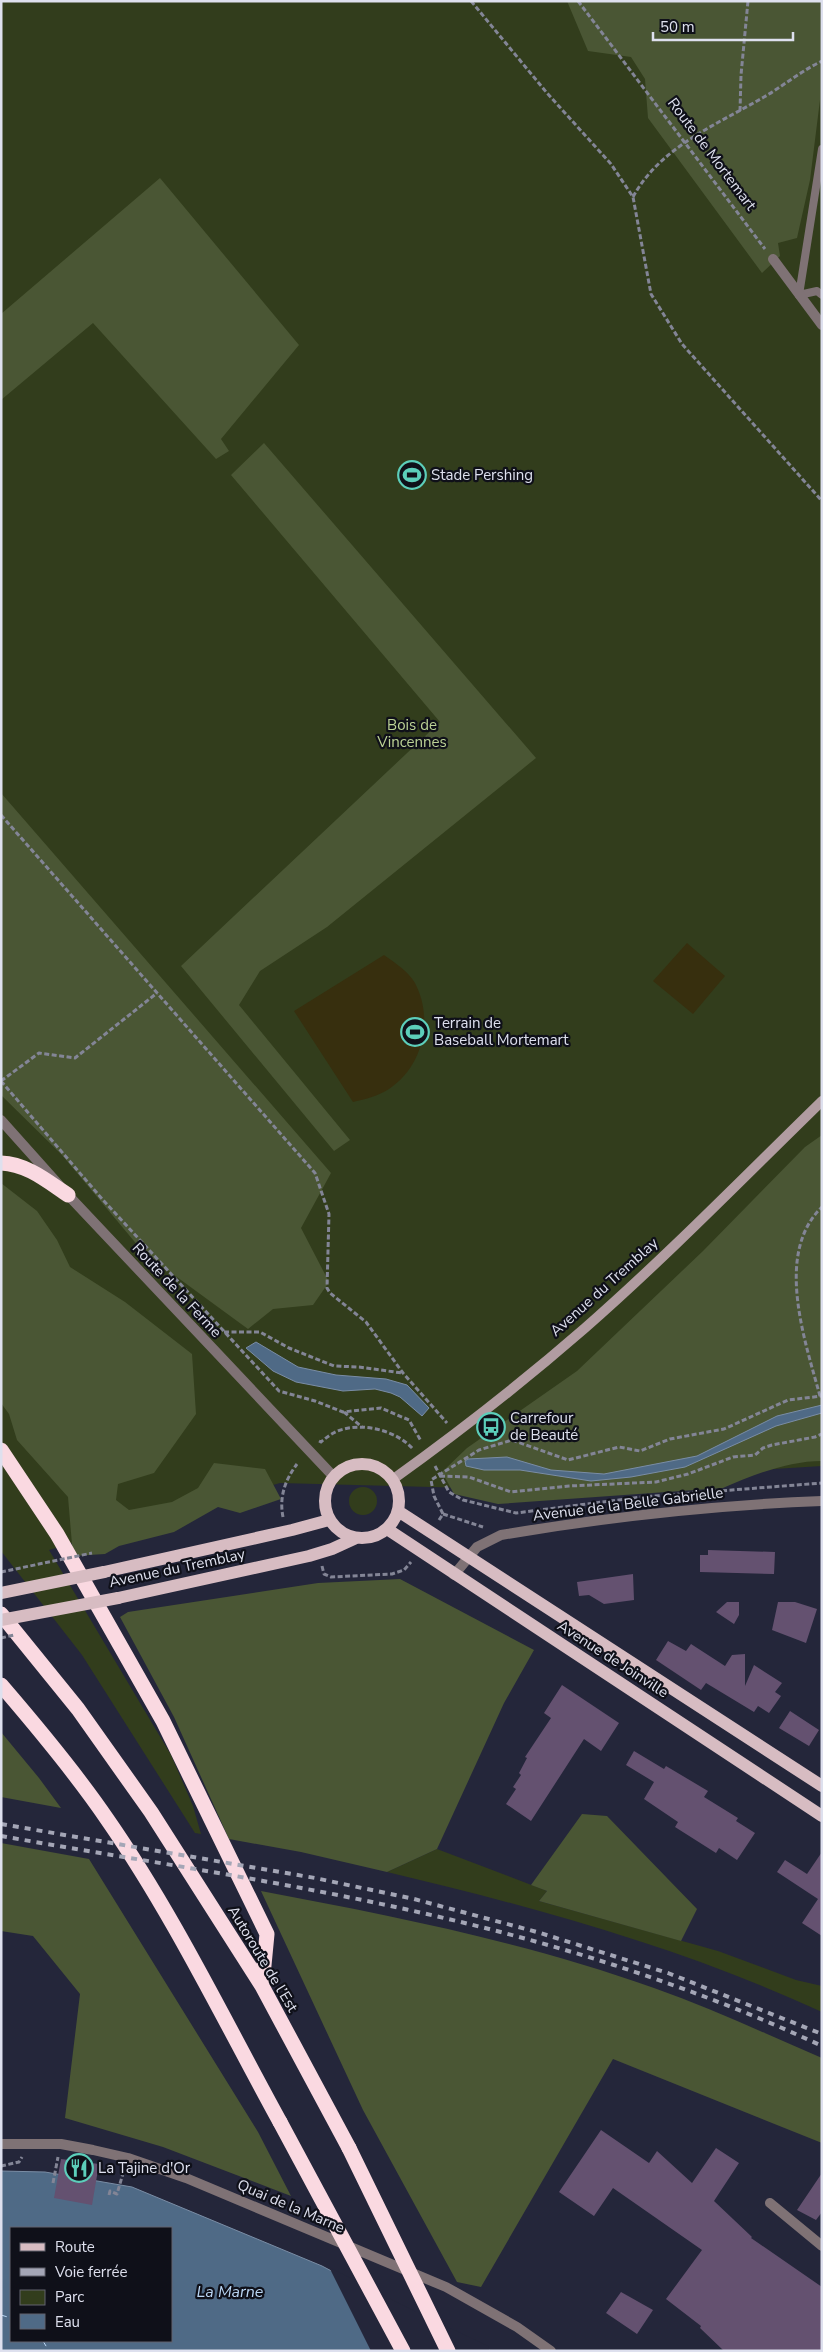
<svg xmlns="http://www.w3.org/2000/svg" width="823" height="2352" font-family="'Nunito Sans',sans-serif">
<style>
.green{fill:#323d1c}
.forest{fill:#4a5634}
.sand{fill:#372f0e}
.water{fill:#4f6a86;stroke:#7a8da5;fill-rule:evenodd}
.pier{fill:#24263a}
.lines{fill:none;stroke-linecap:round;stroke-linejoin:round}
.ferry{stroke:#bbd7f5;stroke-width:1;stroke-dasharray:6 5;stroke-linecap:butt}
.building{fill:#645170}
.path{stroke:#838596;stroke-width:3;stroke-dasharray:5 2.5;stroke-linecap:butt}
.lane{stroke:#7f7275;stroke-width:8}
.street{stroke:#7f7275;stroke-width:10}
.secondary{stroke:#b19ca1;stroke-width:10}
.primary{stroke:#d7bcc2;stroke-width:12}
.highway{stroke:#fad9e1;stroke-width:15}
.rail{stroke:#a4a6b6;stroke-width:4;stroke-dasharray:6 6;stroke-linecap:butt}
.path-bridge{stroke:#838596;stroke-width:3;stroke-dasharray:5 2.5;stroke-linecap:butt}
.primary-bridge{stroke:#d7bcc2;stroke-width:12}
.highway-bridge{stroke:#fad9e1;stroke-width:15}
.labels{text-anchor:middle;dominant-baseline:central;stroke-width:4.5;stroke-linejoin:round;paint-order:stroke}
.street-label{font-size:15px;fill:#dee0ee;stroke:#0f1019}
.poi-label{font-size:15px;fill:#dee0ee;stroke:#0f1019;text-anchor:start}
.park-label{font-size:15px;fill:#bdd396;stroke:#0f1019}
.water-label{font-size:16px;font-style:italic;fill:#bbd7f5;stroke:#0f1019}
</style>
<rect width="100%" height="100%" fill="#24263a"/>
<!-- green -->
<path class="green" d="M1,1H822V1466L469,1488L280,1483L49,1550L171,1755L193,1806L201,1834L195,1833L82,1655L1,1551Z
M349 1501a14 14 0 1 1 28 0a14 14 0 1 1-28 0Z
M437,1849L547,1891L539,1901L718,1951L796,1980L822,1986V2012C683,1948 535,1907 387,1872Z"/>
<!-- forest -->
<path class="forest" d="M567,1H820V100L810,180L797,238L778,243L780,256L762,273L648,118L645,79L631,57L588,51Z
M160,178L299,345L221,439L229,451L216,459L93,323L1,400V314Z
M264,443L536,758L327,927L260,971L239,1005L350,1140L334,1151L181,966L440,722L231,475Z
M1,793L331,1173L301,1228L329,1282L313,1305L273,1309L248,1329L144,1253L62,1155L1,1095Z
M822,1135V1461C788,1461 753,1475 723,1488L498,1504L454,1494L442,1472L467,1448L577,1371L703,1251L805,1147Z
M1,1183L37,1211L57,1240L70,1267L125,1302L192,1354L196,1414L154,1473L118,1484L116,1500L129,1510L172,1502L198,1488L214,1463L265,1469L281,1499L240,1513L218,1507L174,1532L119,1546L105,1554L73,1556L68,1497L17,1440L9,1414L1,1403Z
M400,1579L534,1650L504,1703L437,1849L387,1872L301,1852L229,1839L174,1717L120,1617L128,1612L318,1583Z
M1,1732L39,1778L61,1808L1,1797Z
M582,1814L607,1816L697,1909L681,1941L539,1901L547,1891L531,1885Z
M1,1843L89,1859L258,2132L291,2196L163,2147L65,2118L80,1994L33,1936L1,1931Z
M261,1891C393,1916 526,1942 654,1988C711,2008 766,2034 822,2058V2143L613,2059L481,2287L457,2282L363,2110Z"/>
<!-- sand -->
<path class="sand" d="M687,943L725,976L693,1014L653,981Z
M384,955C395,963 408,971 415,983C434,1019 423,1067 389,1089C378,1096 366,1099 353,1102L294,1011Z"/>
<!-- water -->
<path class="water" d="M256,1342L298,1367L336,1375L386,1379L407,1385L429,1408L422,1416L400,1397L391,1393L375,1389L343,1391L296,1382L273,1371L246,1348Z
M822,1405V1413L776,1426L685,1467L631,1477L591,1481L520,1470H484L466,1466L465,1461L468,1459L507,1457L551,1470L604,1474L697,1456L777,1416Z
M1,2171L45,2172L132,2187L322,2266L417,2316L491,2351H1ZM11,2228H171V2341H11Z"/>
<!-- pier -->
<path class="pier" d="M329,2267L418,2313L488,2346L490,2351H371Z"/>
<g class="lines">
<!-- ferry -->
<path class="ferry" d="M1,2315L11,2318
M43,2341L49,2351"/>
</g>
<!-- building -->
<path class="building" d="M708,1550L775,1552L774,1574L700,1572V1555H708Z
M633,1574L634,1600L604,1604L589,1595L579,1596L577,1582Z
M727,1602H739V1615L734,1624L716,1612Z
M778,1602H795L817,1609L806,1643L772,1630Z
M668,1641L686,1651L691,1644L725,1666L732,1655L745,1654V1686L754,1665L782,1683L775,1692L781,1696L769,1713L758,1706L754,1712L706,1683L701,1690L656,1660Z
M562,1685L619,1723L601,1751L584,1739L531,1821L506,1804L516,1789L513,1787L521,1775L519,1773L527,1758L525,1757L551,1718L544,1713Z
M790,1711L819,1730L809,1746L779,1728Z
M634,1751L664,1769L666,1766L708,1791L704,1797L738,1818L736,1821L755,1833L737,1860L719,1848L716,1853L675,1827L678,1822L644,1799L654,1782L626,1765Z
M822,1852V1936L802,1923L818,1899L777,1872L785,1860L807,1874Z
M601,2130L649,2163L657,2151L692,2183L716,2148L739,2163L714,2201L752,2237L751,2238L822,2287V2351H724L700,2328L701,2326L666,2299L702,2250L613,2188L594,2216L559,2192Z
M61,2159L99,2164L92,2205L54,2198Z
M822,2173V2212L816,2220L797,2210Z
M621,2292L653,2310L637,2334L606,2313Z"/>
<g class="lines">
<!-- path -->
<path class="path" d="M471,1L547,93L611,164L633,197L651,294L682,344L822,501
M578,1L765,249
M740,111L741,75L748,1
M633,197C660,147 716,125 764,97C783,86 801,71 822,61
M1,815L315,1173L329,1214L327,1288L330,1293L366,1322L403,1373L447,1423
M1,1081L103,1200L279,1391L315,1401L343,1412L381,1408L409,1420L421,1441
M1,1081L39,1053L75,1058L157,993
M224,1332H260L289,1348L334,1366L359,1367L402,1373
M820,1396C805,1341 774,1253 822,1207
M344,1412L362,1427
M319,1441L321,1442C328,1436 335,1431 344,1429C367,1423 398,1432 413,1449
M435,1466L449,1492L463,1500L516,1513L642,1497L822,1483
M440,1476L469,1477L511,1492L569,1486L656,1482L688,1474L733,1457L755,1455L763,1448L772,1445L815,1437L822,1434
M443,1514L483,1527
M283,1517C279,1497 285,1480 297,1464
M439,1520L443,1514L434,1496L431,1480L479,1450L512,1440L568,1460L619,1447L640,1451L670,1439L724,1429L788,1400L822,1396
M322,1566L324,1574L331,1577L392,1574L404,1570L411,1562
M1,2166L19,2162L22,2157
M53,2183L58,2157
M109,2195L110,2191L117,2194L124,2170"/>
<!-- lane -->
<path class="lane" d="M822,149L799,295L817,291L822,295"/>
<!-- street -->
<path class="street" d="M773,259L822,325
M1,1120L68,1195L334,1477
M454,1575L477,1547L501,1535C607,1517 714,1505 822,1501
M1,2144H61L93,2150L128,2158L186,2178L446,2287L517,2327L551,2351
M770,2203L822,2246"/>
<!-- secondary -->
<path class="secondary" d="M392,1480C459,1432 523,1382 585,1328C667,1256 744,1177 822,1101"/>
<!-- primary -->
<path class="primary" d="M325 1501a37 37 0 1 1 74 0a37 37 0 1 1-74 0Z
M398,1511L822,1786
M387,1529L822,1816
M104,1572L292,1530L329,1520
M118,1598L309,1556L332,1549L356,1538"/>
<!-- highway -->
<path class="highway" d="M1,1163C27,1164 47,1181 68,1195
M1,1450L57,1534L163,1721L267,1934L262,1986
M1,1614L78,1709L151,1812L262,1986L349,2148
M1,1685C38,1728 75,1772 107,1819C173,1914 224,2020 280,2122"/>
<!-- rail -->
<path class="rail" d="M1,1824L315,1878L414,1899L537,1932L668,1973L822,2034
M1,1836C137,1860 274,1880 409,1910C550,1941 691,1985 822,2046"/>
<!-- path-bridge -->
<path class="path-bridge" d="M1,1572L92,1553
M1,1638L14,1635"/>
<!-- primary-bridge -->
<path class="primary-bridge" d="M1,1593L104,1572
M1,1620L118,1598"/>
<!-- highway-bridge -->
<path class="highway-bridge" d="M280,2122L403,2351
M349,2148L448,2351"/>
</g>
<!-- icons -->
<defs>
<symbol id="stadium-ring" viewBox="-11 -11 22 22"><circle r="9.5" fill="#0f1019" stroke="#5cceba" stroke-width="1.5"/><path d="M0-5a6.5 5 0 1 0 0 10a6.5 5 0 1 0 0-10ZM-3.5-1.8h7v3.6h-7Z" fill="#5cceba"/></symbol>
<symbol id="bus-ring" viewBox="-11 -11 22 22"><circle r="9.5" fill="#0f1019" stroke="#5cceba" stroke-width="1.5"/><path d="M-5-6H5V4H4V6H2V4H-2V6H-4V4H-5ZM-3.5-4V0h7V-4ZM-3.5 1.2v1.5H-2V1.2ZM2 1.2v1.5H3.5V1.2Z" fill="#5cceba"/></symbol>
<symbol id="restaurant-ring" viewBox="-11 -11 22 22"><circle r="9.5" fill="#0f1019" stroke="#5cceba" stroke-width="1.5"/><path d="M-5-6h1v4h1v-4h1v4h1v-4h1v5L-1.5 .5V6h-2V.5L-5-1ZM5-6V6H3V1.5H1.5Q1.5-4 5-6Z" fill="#5cceba"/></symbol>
</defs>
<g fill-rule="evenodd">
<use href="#stadium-ring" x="396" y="459" width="32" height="32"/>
<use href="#stadium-ring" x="399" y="1016" width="32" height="32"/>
<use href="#bus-ring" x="475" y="1411" width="32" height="32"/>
<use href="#restaurant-ring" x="63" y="2152" width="32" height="32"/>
</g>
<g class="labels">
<!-- street labels -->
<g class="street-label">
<text transform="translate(712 154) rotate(53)">Route de Mortemart</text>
<text transform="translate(604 1287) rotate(-42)">Avenue du Tremblay</text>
<text transform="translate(177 1290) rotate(47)">Route de la Ferme</text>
<text transform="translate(628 1504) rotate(-7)">Avenue de la Belle Gabrielle</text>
<text transform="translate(177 1568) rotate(-12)">Avenue du Tremblay</text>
<text transform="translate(613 1659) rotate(33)">Avenue de Joinville</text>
<text transform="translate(263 1959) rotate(59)">Autoroute de l’Est</text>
<text transform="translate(291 2206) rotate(23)">Quai de la Marne</text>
</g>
<!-- poi labels -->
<g class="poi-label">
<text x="431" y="475">Stade Pershing</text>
<text x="434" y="1023">Terrain de<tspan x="434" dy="17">Baseball Mortemart</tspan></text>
<text x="510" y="1418">Carrefour<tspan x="510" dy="17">de Beauté</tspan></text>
<text x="98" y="2168">La Tajine d'Or</text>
</g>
<!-- park labels -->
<g class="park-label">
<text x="412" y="725">Bois de<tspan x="412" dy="17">Vincennes</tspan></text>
</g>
<!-- water labels -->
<g class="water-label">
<text x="230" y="2292">La Marne</text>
</g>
</g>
<!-- border -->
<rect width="823" height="2352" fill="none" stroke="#dee0ee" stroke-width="5"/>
<!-- legend -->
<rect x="10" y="2227" width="162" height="115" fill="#0f1019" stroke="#62636e"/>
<rect x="20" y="2243" width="25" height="8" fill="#d7bcc2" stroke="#62636e"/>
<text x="55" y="2252" font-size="15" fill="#dee0ee">Route</text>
<rect x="20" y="2268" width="25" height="8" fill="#a4a6b6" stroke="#62636e"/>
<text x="55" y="2277" font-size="15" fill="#dee0ee">Voie ferrée</text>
<rect x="20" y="2290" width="25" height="15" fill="#323d1c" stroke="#62636e"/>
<text x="55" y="2302" font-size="15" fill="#dee0ee">Parc</text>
<rect x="20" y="2314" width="25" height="15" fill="#4f6a86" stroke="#62636e"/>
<text x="55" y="2327" font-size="15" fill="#dee0ee">Eau</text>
<!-- scale -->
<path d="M653 32v8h140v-8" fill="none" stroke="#dee0ee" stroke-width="2.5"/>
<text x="660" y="32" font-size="15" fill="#dee0ee" stroke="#0f1019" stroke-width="4" paint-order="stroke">50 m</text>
</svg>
